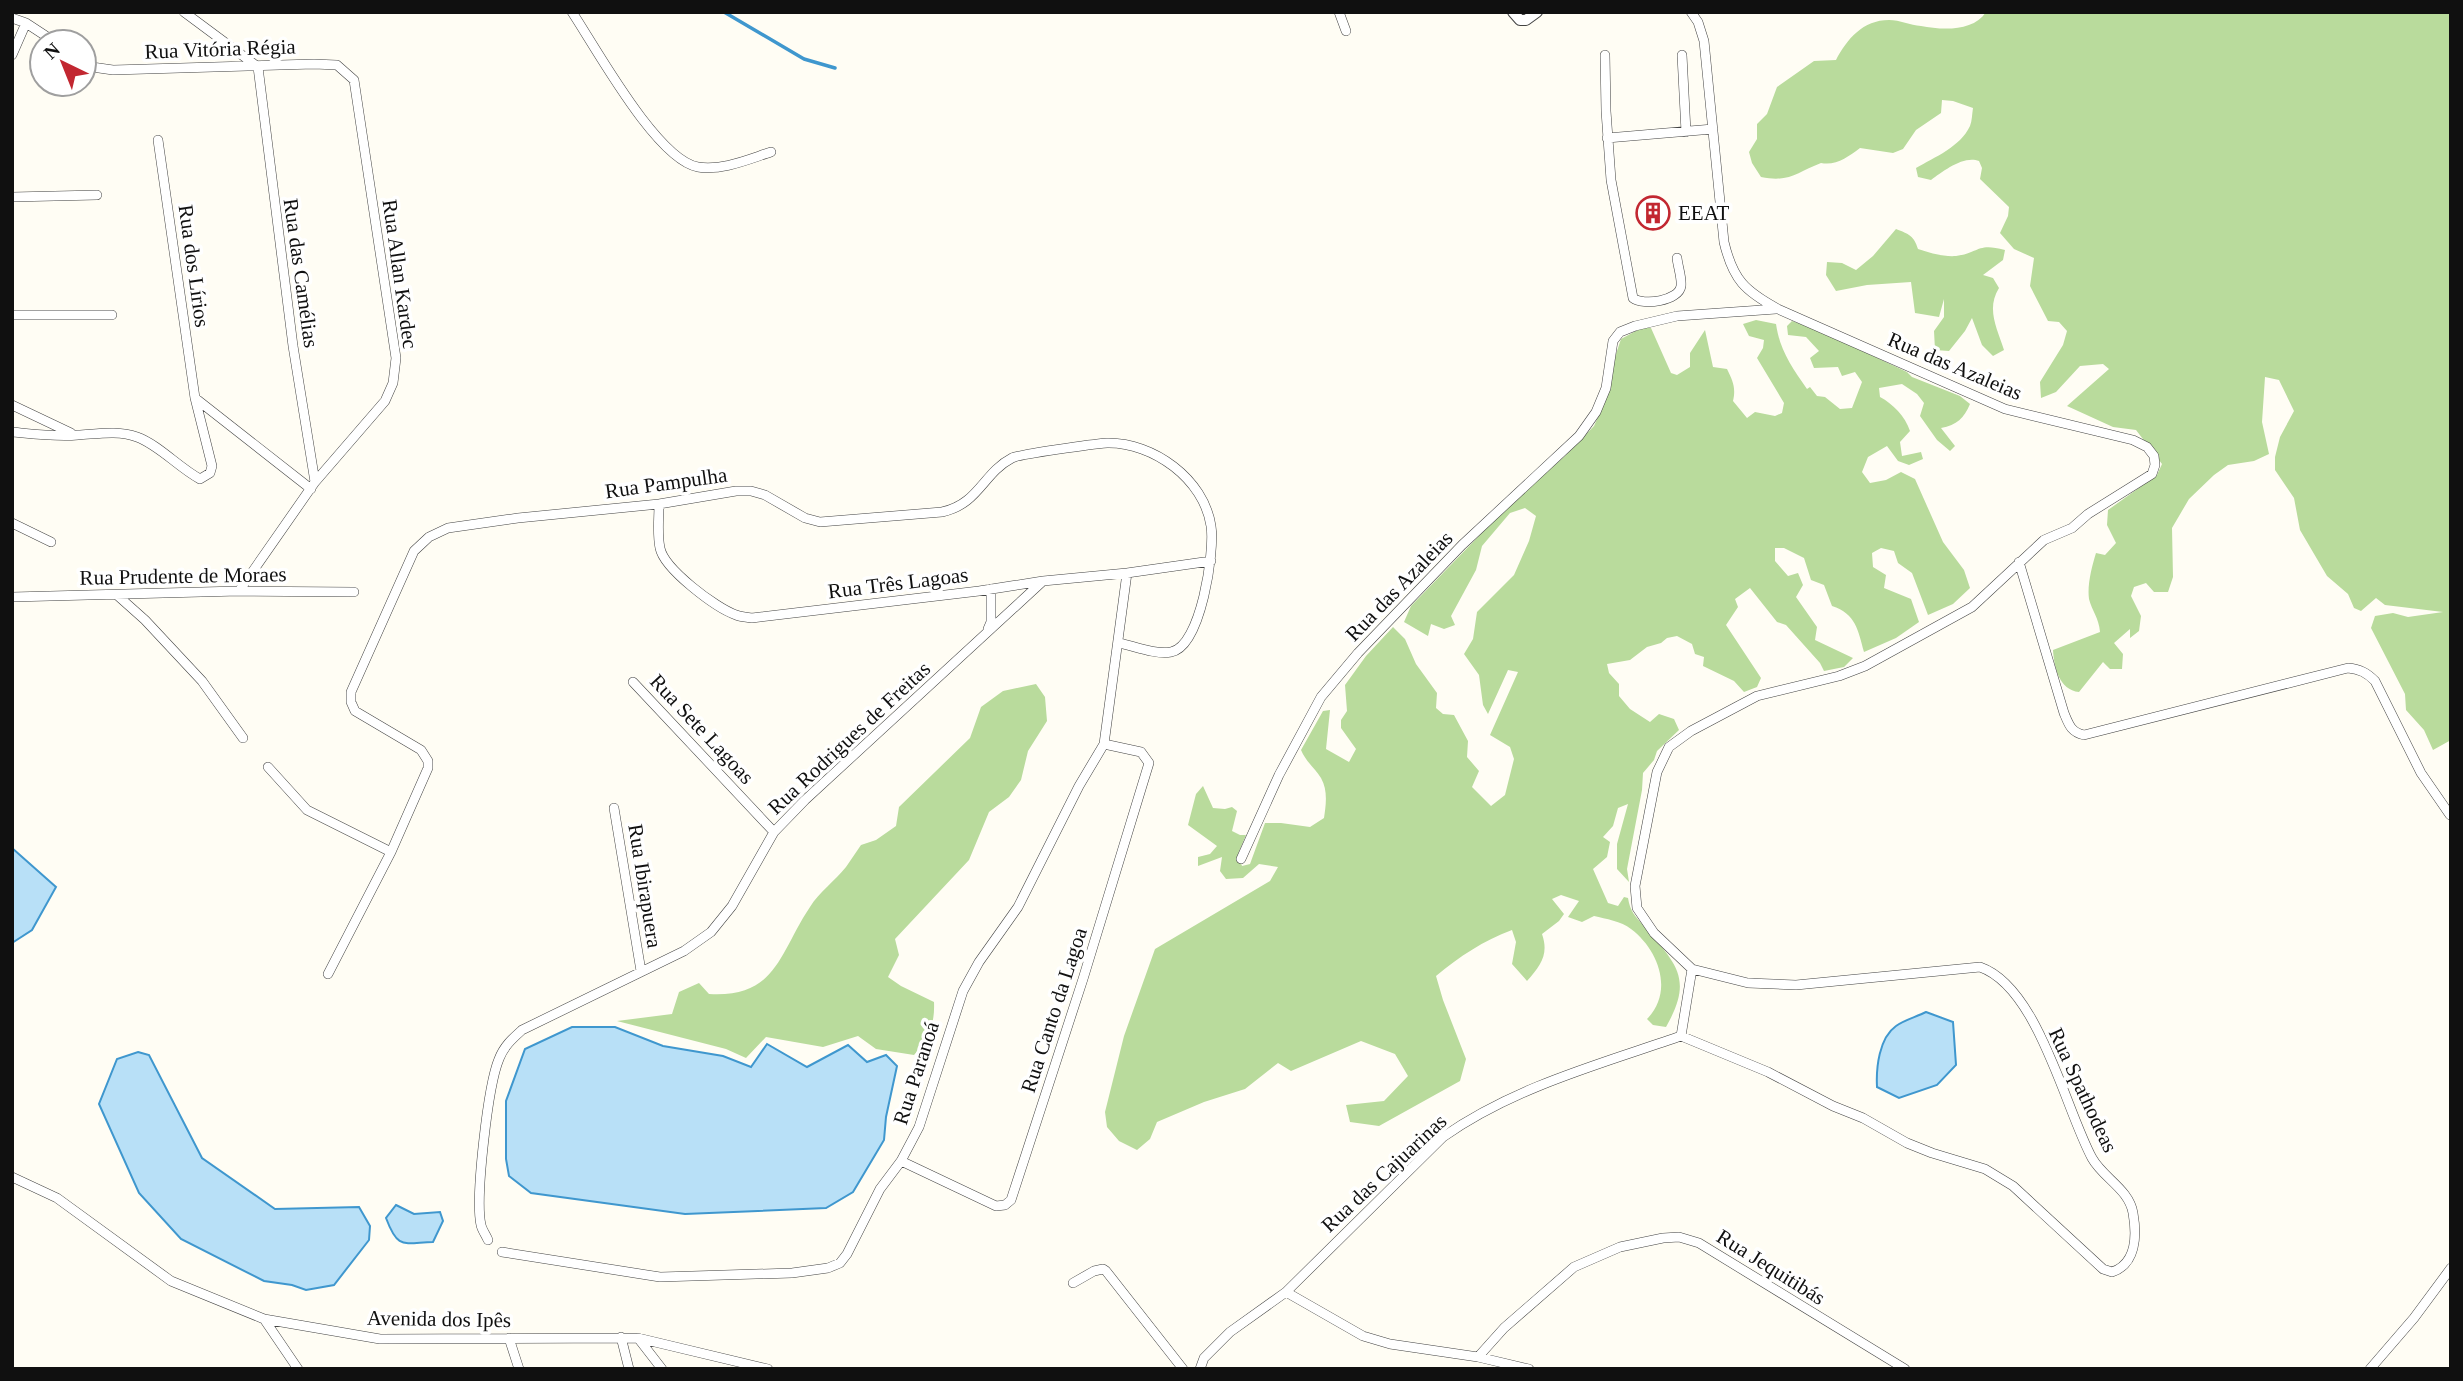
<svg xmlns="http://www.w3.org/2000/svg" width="2463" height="1381" font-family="'Times New Roman',serif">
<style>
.forest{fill:#b9db9c}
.water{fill:#b8e0f7;stroke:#3f97ce;stroke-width:2}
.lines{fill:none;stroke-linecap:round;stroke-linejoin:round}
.stream{stroke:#3f97ce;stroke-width:3.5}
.minor-casing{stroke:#434343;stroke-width:10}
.tertiary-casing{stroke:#434343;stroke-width:12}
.minor{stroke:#fff;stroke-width:9}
.tertiary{stroke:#fff;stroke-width:10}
.labels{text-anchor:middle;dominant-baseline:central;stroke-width:7;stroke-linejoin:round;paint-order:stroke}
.street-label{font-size:21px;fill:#101010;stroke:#fff}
.poi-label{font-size:21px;fill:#101010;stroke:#fff;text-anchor:start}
</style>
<rect width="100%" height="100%" fill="#fffdf4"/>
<!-- forest -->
<path class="forest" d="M1986,12H2451V740L2433,750L2424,730L2406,710L2405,694L2371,628L2375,616L2393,613L2408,617L2443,612L2385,605L2376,598L2361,611L2354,608L2348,594L2327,576L2300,530L2294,498L2275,470V457L2280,437L2294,411L2279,380L2265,377L2262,422L2269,454L2254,461L2228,465L2214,475L2189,499L2172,528L2173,577L2168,592H2154L2146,583L2134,587L2131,596L2141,616L2139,631L2130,638V629L2114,643L2123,654L2122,669H2110L2103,662L2079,692C2059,690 2054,667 2053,650L2100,632C2099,618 2092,611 2089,599C2087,585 2092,566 2096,553L2105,555L2116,543L2107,525L2108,510L2157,475L2162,464L2136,430L2113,427L2067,406L2109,369L2103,364L2080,366L2056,392L2041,398L2040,382L2063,345L2067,331L2059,322L2048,321L2030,286L2034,258L2014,249L2000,233L2008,216L2009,207L1980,179L1982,168L1979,161C1964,155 1943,171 1931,180L1918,177L1916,168C1935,157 1960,147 1970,126C1972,121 1972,114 1973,108L1953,101L1942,100L1941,113L1916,130L1903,149L1893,153L1860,148C1848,157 1836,166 1821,163C1797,172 1790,183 1761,177L1752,163L1749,152L1757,139V124L1767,114L1777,87L1814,61L1836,60C1847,39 1863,20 1889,20C1900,20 1910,25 1921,26C1942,30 1973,32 1986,12Z
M1896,229C1909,234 1914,236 1918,249C1930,253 1944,257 1956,256C1979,253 1977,242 2005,250L2003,260L1983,275L1993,278L1999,288C1986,309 1997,328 2004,350L1993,356L1982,345L1972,318L1965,331L1949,351L1935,350L1934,331L1944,317V299L1939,317L1915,313L1911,282L1867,285L1836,291L1826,275L1827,262L1842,263L1856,270L1873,256Z
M1756,320L1776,324C1780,351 1792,367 1807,389L1810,387L1817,396L1825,397L1840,409L1852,408L1862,382L1855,372L1842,376L1838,367L1814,368L1810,358L1819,351L1806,337L1788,335L1787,326L1792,321L1816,329L1907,372L1912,377L1960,396L1970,404C1964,418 1957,425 1941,428L1955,446L1950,451L1937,440L1920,416L1924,403L1917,394L1902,384L1879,388L1880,397C1893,404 1905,416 1910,431L1900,442L1902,456L1921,452L1923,459L1909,465L1898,461L1887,446L1868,457L1862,472L1870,483L1886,480L1901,472L1915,479L1943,542L1964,570L1970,588L1953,604L1928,615L1912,573L1898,563L1894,551L1881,548L1872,553L1873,567L1886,575L1884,588L1911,599L1919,622L1896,638L1864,652C1858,630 1856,614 1832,606L1824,585L1811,580L1804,558L1784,548H1775V561L1788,576L1798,573L1803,585L1796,597L1817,627L1815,640L1853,658L1844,667L1824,671L1820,663L1786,625L1777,622L1750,588L1735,599L1738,607L1726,625L1761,678L1757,687L1744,692L1734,681L1703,666L1704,657L1695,654L1692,644L1677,636L1667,638L1661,643L1647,647L1630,660L1607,664L1609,673L1619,684V696L1630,709L1650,722L1659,714L1674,719L1679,730L1657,751L1654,760L1643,773L1642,790L1627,869L1629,882L1617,869V844L1628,804L1618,808L1613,826L1603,837L1610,842L1607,857L1593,869L1608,903L1618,906L1624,897L1628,898C1630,911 1635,916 1644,926C1676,964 1694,978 1666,1027L1653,1025L1647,1019C1674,992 1659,950 1631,929C1621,921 1606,919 1594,916L1582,922L1568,917L1579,901L1561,895L1552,899L1564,914L1559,921L1542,934C1549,954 1541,965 1527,981L1512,964L1516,942L1512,930C1483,941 1460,956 1436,976L1443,1000L1466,1059L1460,1081L1379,1126L1350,1122L1346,1105L1384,1101L1408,1076L1395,1054L1361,1041L1291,1071L1278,1063L1245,1089L1204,1102L1157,1122L1150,1139L1137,1150L1119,1141L1107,1127L1105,1112L1124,1036L1155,949L1270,881L1278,867L1259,864L1243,878L1226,879L1220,871L1222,857L1198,866V857L1210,854L1217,846L1188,825L1196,794L1203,786L1213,808L1225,809L1232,807L1237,811L1232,831L1240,835H1246L1238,854L1242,866L1250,864L1265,823H1281L1310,827L1324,818C1326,805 1328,790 1321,778C1315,768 1306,762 1301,750L1323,711L1330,710L1326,749L1349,762L1356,749L1341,728V720L1347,711L1345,685L1366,656L1393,627L1405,639L1416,664L1437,693L1436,708L1443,714L1454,715L1468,741L1467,757L1479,771L1472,787L1491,806L1505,795L1514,759L1510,747L1490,735L1518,672L1508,670L1488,714L1483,705L1479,675L1464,654L1473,639L1477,612L1514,575L1529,541L1536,516L1525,508L1510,513L1482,546L1476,570L1451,616L1455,625L1444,629L1431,624L1428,636L1404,622L1411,606L1506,508L1565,456L1594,426L1610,390L1613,363L1621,339L1643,327L1651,328L1671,373L1677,375L1690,367V353L1705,330L1713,367L1727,369C1733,381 1736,388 1733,401L1747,418L1755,412L1775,416L1782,413L1784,403L1757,358L1763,348L1764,340L1749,336L1743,324Z
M1036,684L1045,697L1047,721L1028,751L1021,780L1009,797L989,812L969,860L895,939L899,955L888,977L901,986L934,1002C935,1023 929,1040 914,1055L876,1049L858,1036L823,1047L766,1037L746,1058L726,1049L617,1021L672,1014L679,992L699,983L709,994C777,998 779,953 810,907C819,892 835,881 846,867C851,860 856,852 861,845L876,840L896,826L899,807L970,738L981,707L1003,691Z"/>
<!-- water -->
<path class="water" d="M12,848L56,887L32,930L12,943Z
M1926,1012L1953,1022L1956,1065L1937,1085L1899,1098L1877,1087C1876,1068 1879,1038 1896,1026C1904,1020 1916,1017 1926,1012Z
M572,1027H615L663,1046L723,1056L751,1067L767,1044L807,1067L848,1045L867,1062L886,1055L897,1066L886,1117L884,1140L853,1192L826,1208L685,1214L531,1193L509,1176L506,1159V1101L525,1049Z
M138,1052L149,1055L202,1158L275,1209L359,1207L370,1226L369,1240L334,1285L306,1290L292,1285L264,1281L181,1239L139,1193L99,1104L117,1059Z
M396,1205L414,1214L440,1212L443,1221L433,1242C403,1243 398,1250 386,1218Z"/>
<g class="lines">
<!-- stream -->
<path class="stream" d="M724,12L804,59L835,68"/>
<defs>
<path id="minor" d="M184,12L258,67
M572,12C596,48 657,160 698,167C722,171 749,159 771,152
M1339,12L1346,31
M12,18L26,23L55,42
M12,55L26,23
M1605,55L1606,111L1611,180L1633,298C1643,306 1679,301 1681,286C1682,278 1678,267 1677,258
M1682,55L1686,132
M84,61L92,67L113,70L314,64L337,65L354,80L396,358L393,383L385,401L315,482L239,591
M258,67L293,346L315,482
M1607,138L1713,129
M12,197L97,195
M12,315H112
M195,398L311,489
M12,405L71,433
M12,432C33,434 56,437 78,435C97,434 118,430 137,437C159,445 178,467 200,479L210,473L212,466L195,398L158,140
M659,504C659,518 657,534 660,548C664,569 716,608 736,615C741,617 747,617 752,618L979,591L1043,581L1127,573L1211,561
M12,523L51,542
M2019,562L2064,713C2069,725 2071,732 2084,735L2348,668C2360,669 2367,673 2375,681L2421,773L2450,815
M117,595L145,620L202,681L243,738
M12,597L239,591L354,592
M988,629L991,622V589
M633,682L774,832
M268,767L307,810L391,852
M614,808L641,971
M1241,859L1279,775L1321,697L1358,653L1462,545L1579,436L1596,412L1606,388L1613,341L1620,332L1635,326L1677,316L1776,309
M328,974L391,852L428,768V761L421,750L355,711L351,702V692L414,551L429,537L448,528L518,518L659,504L736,491H751L765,495L805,518L820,522L942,512C979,504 983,473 1012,458C1020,454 1094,444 1107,443C1153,442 1204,479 1211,526C1215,551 1201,647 1171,652C1156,655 1134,646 1119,643
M1681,1036L1768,1072L1833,1106L1863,1118L1907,1143L1932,1153L1985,1169L2013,1186L2103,1269L2112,1272C2136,1264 2137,1236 2133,1213C2129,1189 2103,1178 2092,1158C2065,1108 2038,987 1980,967L1796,985L1748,983L1692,969L1654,933L1637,908L1635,886L1657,772L1669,747L1691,731L1757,696L1839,676L1865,666L1972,607L2044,540L2072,528L2088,514L2152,474L2155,465L2154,456L2147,447L2133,440L2005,409L1778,309C1745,291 1733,280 1724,242L1704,41L1698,22L1691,12
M901,1161L996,1206L1005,1205L1011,1200L1083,979L1149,763L1141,752L1104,744
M12,1177L57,1198L171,1281L264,1319L380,1339L638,1338L768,1369
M488,1240C486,1235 482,1230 481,1225C475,1198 488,1085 499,1059C504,1046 512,1039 522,1030L684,951L711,932L732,906L774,832L805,800L1043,581
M502,1252L660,1277L792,1273L828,1268L840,1263L847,1254L880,1189L901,1161L919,1127L963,991L979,962L1018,907L1079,786L1104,744L1127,573
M1073,1283L1094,1271L1103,1269L1106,1271L1183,1369
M1286,1292L1363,1336L1390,1344L1478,1357L1529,1369
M264,1319L298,1369
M621,1337L629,1369
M509,1338L519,1369
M638,1338L662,1369
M1478,1357L1504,1328L1574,1267L1620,1247L1663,1238L1679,1237L1699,1243L1905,1369
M1200,1369L1204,1358L1230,1332L1286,1292L1443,1137C1514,1087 1600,1064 1681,1036L1692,969
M2370,1369L2414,1318L2451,1268"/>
<path id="tertiary" d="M1513,12L1520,20H1526L1537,12"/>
</defs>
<!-- minor casing -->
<use href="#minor" class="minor-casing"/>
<!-- tertiary casing -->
<use href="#tertiary" class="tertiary-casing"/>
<!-- minor -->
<use href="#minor" class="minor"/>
<!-- tertiary -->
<use href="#tertiary" class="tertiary"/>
</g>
<!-- icons -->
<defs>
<symbol id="building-ring" viewBox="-11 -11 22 22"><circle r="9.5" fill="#fff" stroke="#c22731" stroke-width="1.5"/><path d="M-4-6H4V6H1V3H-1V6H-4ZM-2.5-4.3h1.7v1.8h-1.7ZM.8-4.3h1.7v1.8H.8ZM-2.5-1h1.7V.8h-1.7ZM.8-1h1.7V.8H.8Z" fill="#c22731"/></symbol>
</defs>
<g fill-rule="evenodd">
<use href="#building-ring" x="1634" y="194" width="38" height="38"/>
</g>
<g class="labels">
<!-- street labels -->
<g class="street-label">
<text transform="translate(220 49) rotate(-2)">Rua Vitória Régia</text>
<text transform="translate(194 266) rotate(82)">Rua dos Lírios</text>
<text transform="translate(301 273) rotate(82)">Rua das Camélias</text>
<text transform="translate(400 274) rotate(82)">Rua Allan Kardec</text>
<text transform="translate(1955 366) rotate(23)">Rua das Azaleias</text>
<text transform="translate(666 483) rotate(-8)">Rua Pampulha</text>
<text transform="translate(183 576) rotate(-1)">Rua Prudente de Moraes</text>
<text transform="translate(898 583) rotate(-7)">Rua Três Lagoas</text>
<text transform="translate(1399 586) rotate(-46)">Rua das Azaleias</text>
<text transform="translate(702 729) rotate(47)">Rua Sete Lagoas</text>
<text transform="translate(849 738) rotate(-43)">Rua Rodrigues de Freitas</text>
<text transform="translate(645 886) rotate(81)">Rua Ibirapuera</text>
<text transform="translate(1054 1010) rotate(-72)">Rua Canto da Lagoa</text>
<text transform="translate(916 1073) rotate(-72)">Rua Paranoá</text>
<text transform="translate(2083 1090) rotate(65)">Rua Spathodeas</text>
<text transform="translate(1384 1173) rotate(-43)">Rua das Cajuarinas</text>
<text transform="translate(1771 1267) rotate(32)">Rua Jequitibás</text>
<text transform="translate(439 1319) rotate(1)">Avenida dos Ipês</text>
</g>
<!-- poi labels -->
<g class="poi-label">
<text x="1678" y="213">EEAT</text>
</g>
</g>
<!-- border -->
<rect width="2463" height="1381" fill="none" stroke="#101010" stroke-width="28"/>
<!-- north arrow -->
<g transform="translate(63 63) rotate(317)"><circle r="33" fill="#ffffff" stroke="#9f9f9f" stroke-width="2"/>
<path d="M0-5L12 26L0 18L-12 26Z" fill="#c22731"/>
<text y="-10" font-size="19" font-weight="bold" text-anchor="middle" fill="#101010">N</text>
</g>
</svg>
